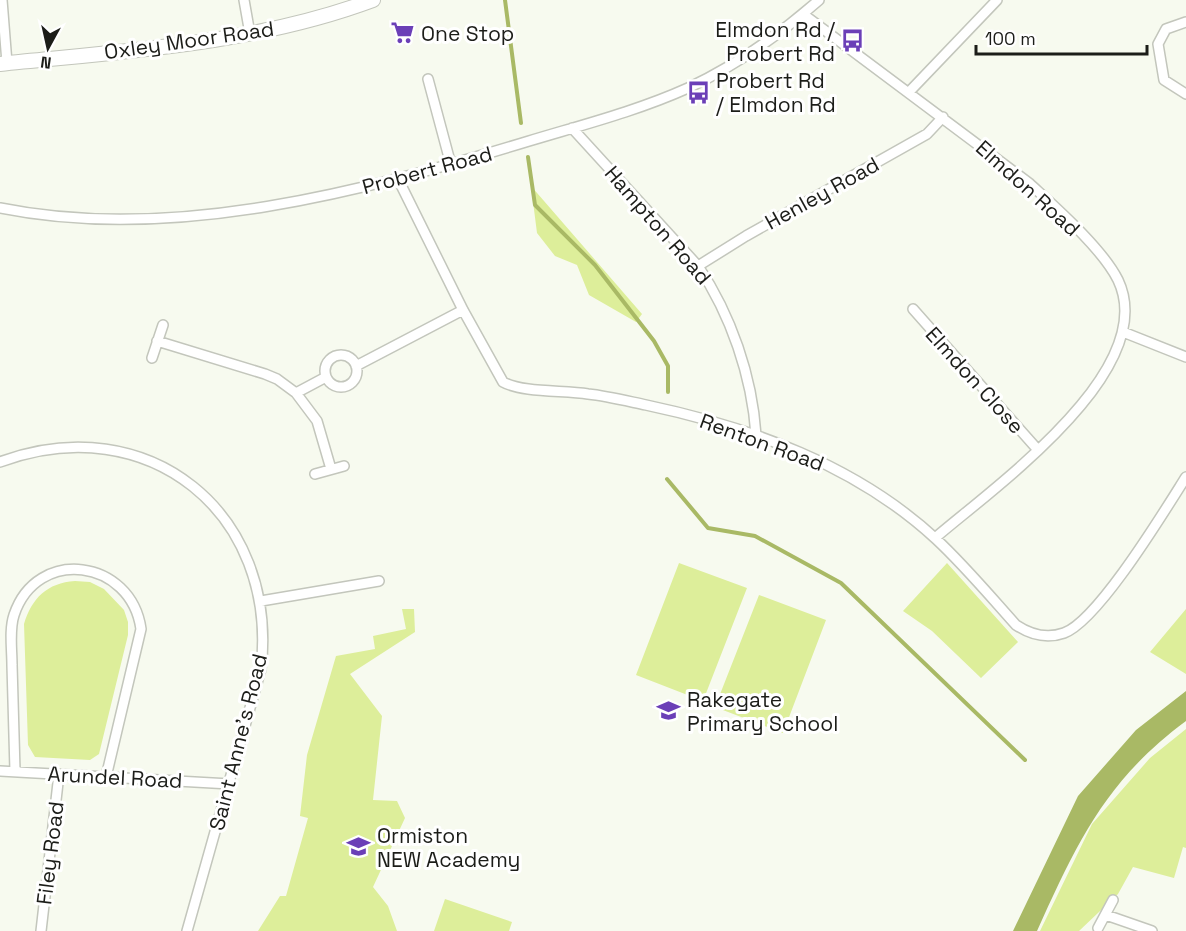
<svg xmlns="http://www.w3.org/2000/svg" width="1186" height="931" font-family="'Space Grotesk',sans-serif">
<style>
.green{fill:#ddee9a}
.water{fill:#a9b965}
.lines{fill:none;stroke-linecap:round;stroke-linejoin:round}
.stream{stroke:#a9b965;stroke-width:4}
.street-casing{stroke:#c3c6bc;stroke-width:12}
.secondary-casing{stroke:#c3c6bc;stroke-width:16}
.street{stroke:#fff;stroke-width:9}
.secondary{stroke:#fff;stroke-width:14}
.labels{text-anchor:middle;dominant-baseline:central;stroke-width:6;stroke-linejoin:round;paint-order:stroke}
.poi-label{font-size:21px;fill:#1c1d19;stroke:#fff;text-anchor:start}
.street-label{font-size:21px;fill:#1c1d19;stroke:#fff}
</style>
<rect width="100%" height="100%" fill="#f7faef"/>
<!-- green -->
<path class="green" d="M531,186L642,314L636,322L589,295L577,265L555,256L537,233Z
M679,563L747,588L703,701L636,675Z
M947,563L1018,642L981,678L932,631L903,611Z
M75,581L90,582L104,589L124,610L128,622V635L99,754L90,760L35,757L28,745L24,624C32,598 47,583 75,581Z
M759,595L826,620L783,733L715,707Z
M402,609H414L415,632L350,674L382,716L373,800L397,801L405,818L373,887L388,906L397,931H258L280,896H286L308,818L300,816L307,755L336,656L375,649L373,636L406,629Z
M1186,609V674L1150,652Z
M1186,729V848L1183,847L1174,878L1133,867L1118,894L1079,931H1040L1092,824L1150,758Z
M445,899L512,922L509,931H434Z"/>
<!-- water -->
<path class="water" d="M1186,691V721C1105,781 1077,843 1037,931H1013L1078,796L1136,730Z"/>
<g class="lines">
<!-- stream -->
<path class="stream" d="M505,0L521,123
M528,157L535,205L595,265L654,341L668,366V392
M667,479L708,528L755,536L841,583L1025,760"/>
<defs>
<path id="street" d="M2,0L7,63
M244,0L250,34
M803,14L1029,183C1055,207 1102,248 1118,280C1161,370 993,488 935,538
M1186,22L1166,29L1158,44L1164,80L1186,94
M428,79L451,165
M909,92L997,0
M572,128L698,266C731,315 752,376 756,435
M398,179L463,310L503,382C523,393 564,390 588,394C607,396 627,401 646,405C750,427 856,465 936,539C964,565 990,596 1016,625C1031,635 1047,639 1064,633C1098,621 1165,510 1186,477
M0,208C172,243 365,191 529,141C582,125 637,111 688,88C735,66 779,35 819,0
M698,266L746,236L927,134L943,117
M913,309L1038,450
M1123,332L1186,357
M157,341L265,374L277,379L296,393L326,377
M325 371a16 16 0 1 1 32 0a16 16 0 1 1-32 0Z
M152,358L163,325
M356,366L463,310
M296,393L317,421L331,469
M0,462C148,407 279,513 261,669L187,931
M315,474L344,466
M261,601L379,581
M0,771L230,784
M15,771C14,736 13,701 12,665C12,649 9,630 14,615C37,546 131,559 141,629L106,777
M1106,915L1152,931
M1098,928L1113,900
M41,931L59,774"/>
<path id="secondary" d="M0,64C125,51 255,44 373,0"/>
</defs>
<!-- street casing -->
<use href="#street" class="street-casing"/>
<!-- secondary casing -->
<use href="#secondary" class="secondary-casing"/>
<!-- street -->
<use href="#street" class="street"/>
<!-- secondary -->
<use href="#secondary" class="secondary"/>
</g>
<!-- icons -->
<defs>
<symbol id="supermarket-bare" viewBox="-9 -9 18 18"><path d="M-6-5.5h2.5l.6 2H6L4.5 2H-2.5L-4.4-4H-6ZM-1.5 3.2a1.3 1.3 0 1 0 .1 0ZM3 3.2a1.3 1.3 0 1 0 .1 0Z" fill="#6b3fb7" stroke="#fff" stroke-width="2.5" paint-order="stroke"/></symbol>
<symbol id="bus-bare" viewBox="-9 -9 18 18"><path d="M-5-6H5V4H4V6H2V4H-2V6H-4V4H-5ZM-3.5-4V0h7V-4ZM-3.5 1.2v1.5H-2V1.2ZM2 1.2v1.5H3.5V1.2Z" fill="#6b3fb7" stroke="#fff" stroke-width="2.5" paint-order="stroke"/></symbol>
<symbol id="school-bare" viewBox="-9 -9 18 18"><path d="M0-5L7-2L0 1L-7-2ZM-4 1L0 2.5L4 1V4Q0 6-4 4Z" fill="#6b3fb7" stroke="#fff" stroke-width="2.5" paint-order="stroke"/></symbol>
</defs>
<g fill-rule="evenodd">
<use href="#supermarket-bare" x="386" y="16" width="33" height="33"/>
<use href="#bus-bare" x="836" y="24" width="33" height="33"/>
<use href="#bus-bare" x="682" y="76" width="33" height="33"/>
<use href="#school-bare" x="652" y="694" width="33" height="33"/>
<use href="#school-bare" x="342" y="830" width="33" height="33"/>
</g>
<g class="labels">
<!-- poi labels -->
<g class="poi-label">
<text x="835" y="29" text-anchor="end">Elmdon Rd /<tspan x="835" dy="24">Probert Rd</tspan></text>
<text x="421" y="33">One Stop</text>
<text x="716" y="80">Probert Rd<tspan x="716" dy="24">/ Elmdon Rd</tspan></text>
<text x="687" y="699">Rakegate<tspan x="687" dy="24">Primary School</tspan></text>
<text x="377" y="835">Ormiston<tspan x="377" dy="24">NEW Academy</tspan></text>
</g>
<!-- street labels -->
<g class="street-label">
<text transform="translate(189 40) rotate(-8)">Oxley Moor Road</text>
<text transform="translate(427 170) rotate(-15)">Probert Road</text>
<text transform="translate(1028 188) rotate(42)">Elmdon Road</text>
<text transform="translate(822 193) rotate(-29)">Henley Road</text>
<text transform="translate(658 225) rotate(49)">Hampton Road</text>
<text transform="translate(975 380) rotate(48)">Elmdon Close</text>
<text transform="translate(762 442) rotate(20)">Renton Road</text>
<text transform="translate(238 742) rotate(-76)">Saint Anne's Road</text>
<text transform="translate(115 777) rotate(3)">Arundel Road</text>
<text transform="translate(50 853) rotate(-83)">Filey Road</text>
</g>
</g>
<!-- north arrow -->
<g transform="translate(48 48) rotate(188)" stroke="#ffffff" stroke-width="4.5" paint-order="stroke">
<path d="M0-4.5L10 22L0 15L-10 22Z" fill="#1c1d19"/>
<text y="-9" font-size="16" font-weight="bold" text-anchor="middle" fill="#1c1d19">N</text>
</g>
<!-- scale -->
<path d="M976 45v9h171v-9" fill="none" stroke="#1c1d19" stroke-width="3"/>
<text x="985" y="45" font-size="18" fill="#1c1d19" stroke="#ffffff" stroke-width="4.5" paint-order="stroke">100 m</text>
</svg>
